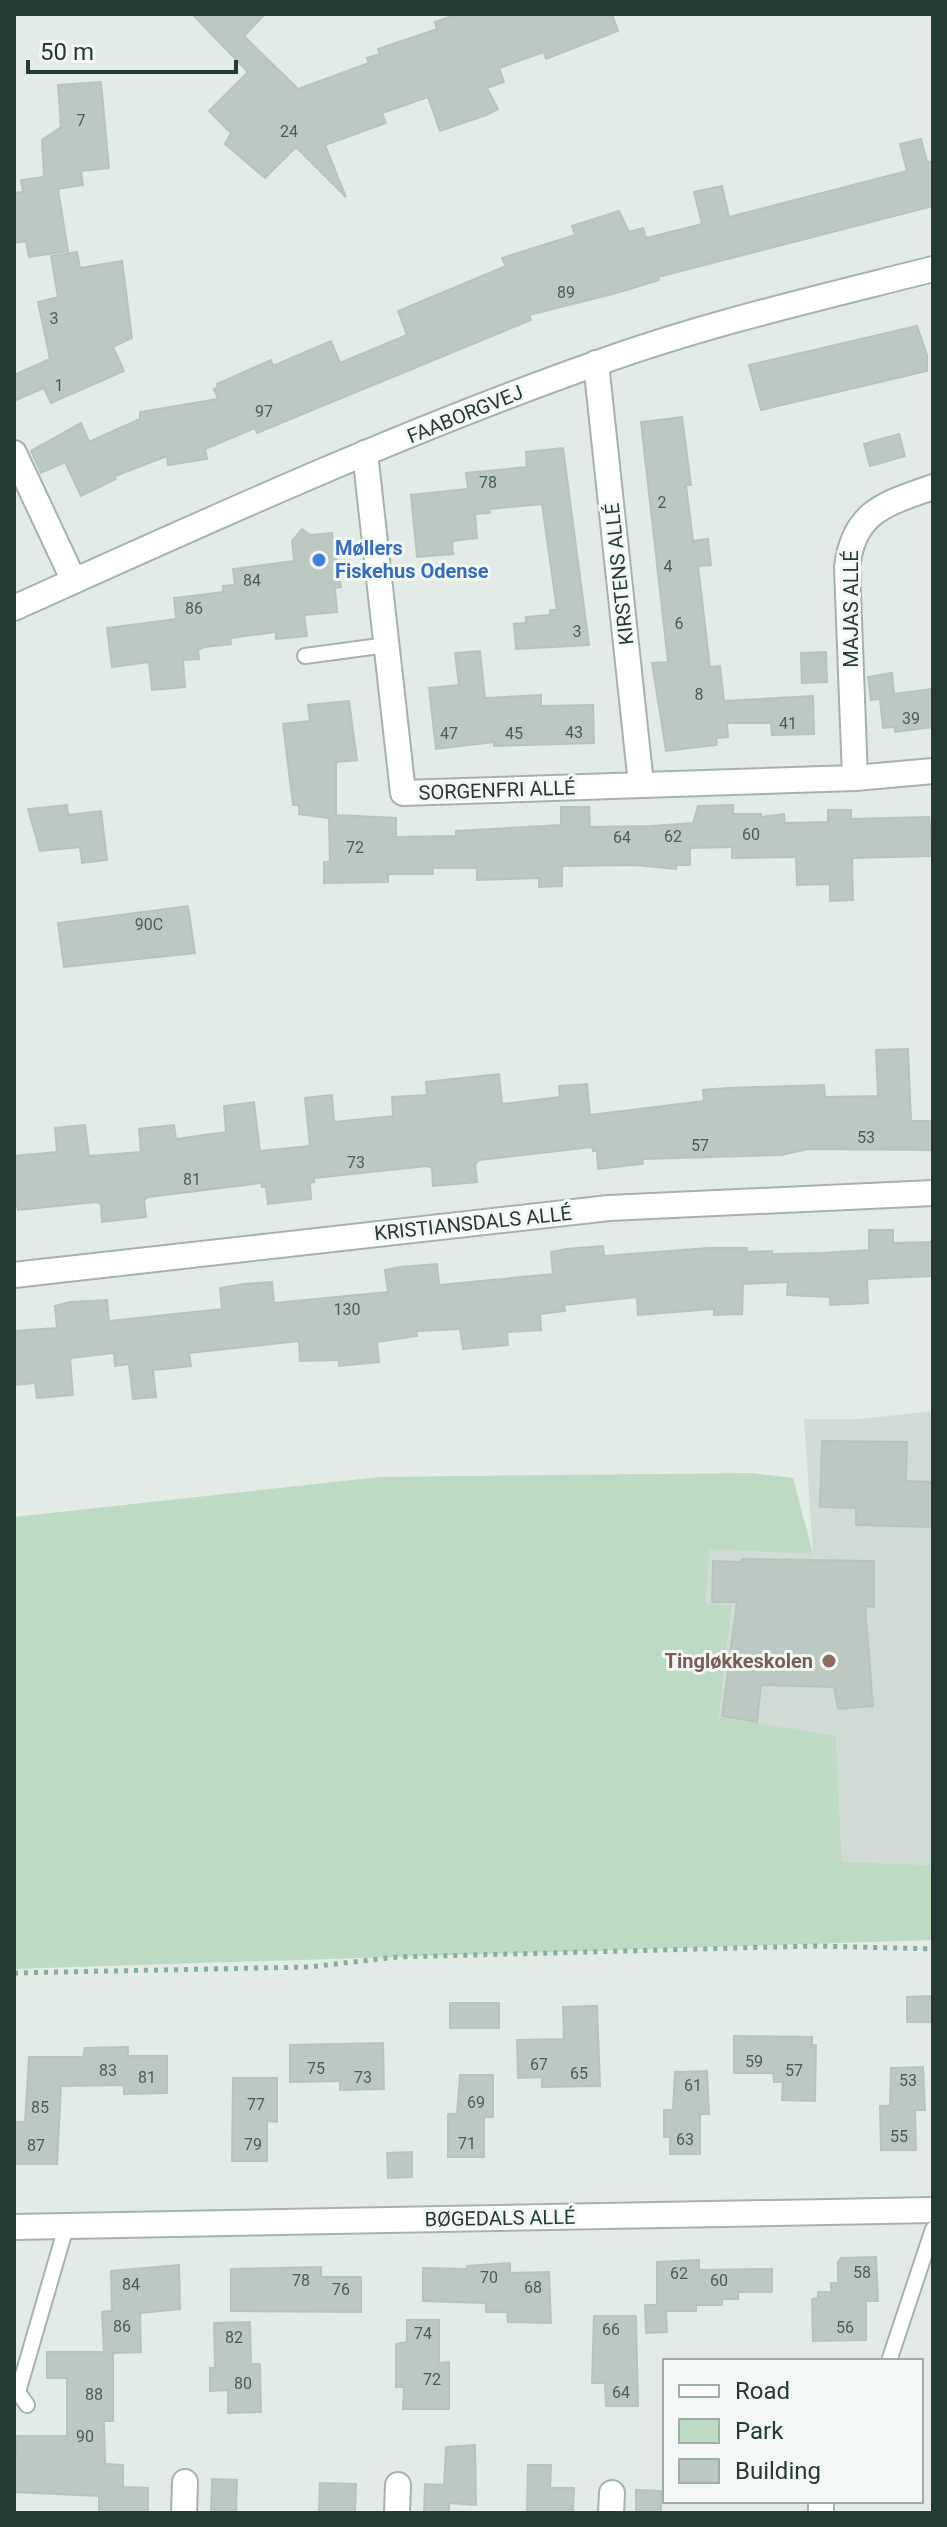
<svg xmlns="http://www.w3.org/2000/svg" width="947" height="2527" font-family="Roboto,sans-serif">
<style>
.built{fill:#d1dbd6}
.green{fill:#bddbc2}
.building{fill:#bbc9c2;stroke:#b5c5bd;stroke-width:2}
.lines{fill:none;stroke-linecap:round;stroke-linejoin:round}
.lane-casing{stroke:#a6b3ad;stroke-width:18}
.street-casing{stroke:#a6b3ad;stroke-width:28}
.secondary-casing{stroke:#a2b6ad;stroke-width:28}
.path{stroke:#85ad9d;stroke-width:5;stroke-dasharray:4 6;stroke-linecap:butt}
.lane{stroke:#fff;stroke-width:14}
.street{stroke:#fff;stroke-width:24}
.secondary{stroke:#fff;stroke-width:24}
.shop-dot{fill:#3f7fe0;stroke:#f3f8f5;stroke-width:3}
.education-dot{fill:#8d6e63;stroke:#f3f8f5;stroke-width:3}
.labels{text-anchor:middle;dominant-baseline:central;stroke-width:6;stroke-linejoin:round;paint-order:stroke}
.number-label{font-size:16px;fill:#4a5e57}
.street-label{font-size:20px;fill:#243b33;stroke:#f3f8f5}
.shop-label{font-size:20px;font-weight:bold;fill:#366cbe;stroke:#f3f8f5;text-anchor:start}
.education-label{font-size:20px;font-weight:bold;fill:#785e54;stroke:#f3f8f5;text-anchor:end}
</style>
<rect width="100%" height="100%" fill="#e3ebe7"/>
<!-- built -->
<path class="built" d="M933,1411V1865L842,1863L836,1736L719,1717L732,1605L706,1604L710,1548L813,1554L804,1419H860Z"/>
<!-- green -->
<path class="green" d="M753,1473L793,1478L813,1554L710,1549L706,1604L732,1605L719,1717L836,1736L842,1862L933,1865V1940L14,1969V1517L379,1477Z"/>
<!-- building -->
<path class="building" d="M192,14H265L244,36L298,89L369,63L367,58L380,54L378,49L437,29L435,22L458,14H612L618,31L546,59L544,52L499,68L504,82L487,88L498,109L486,115L440,131L428,97L382,113L386,123L325,145L346,197L296,147L265,178L225,144L231,133L209,111L248,72Z
M101,82L109,168L81,171L83,185L58,189L68,251L29,257L26,241L14,243V193L23,192L21,180L44,177L42,140L61,127L58,85Z
M921,139L927,162L933,161V206L658,277L659,280L620,292L529,315L531,320L257,433L255,428L205,449L207,459L168,465L167,456L115,476L116,479L81,496L65,462L41,473L31,451L81,423L89,442L140,419V412L218,399L214,389L218,387L217,384L271,360L273,366L331,341L340,363L407,335L398,311L506,266L502,258L575,235L572,226L619,211L629,232L643,228L646,238L702,224L694,192L722,186L729,217L907,171L900,144Z
M77,252L80,268L122,261L132,338L113,347L124,371L51,403L44,388L14,401V375L50,359L38,302L58,297L51,256Z
M917,326L927,355V371L761,410L749,365Z
M682,417L691,485H686L693,541L708,539L711,565L698,566L710,667L720,666L724,701L813,696L814,734L772,735L771,723H727L728,737L716,738L717,745L666,751L652,663L668,662L641,422Z
M899,434L905,456L870,466L864,444Z
M563,448L589,645L516,649L514,624L526,623V617L550,615V610H557L542,504L489,509L490,513L475,514L477,538L452,541L453,554L417,557L411,495L468,489L466,473L527,467L526,452Z
M302,529L310,535L332,533L341,587L335,588L337,612L304,615L307,636L276,639V632L230,638L231,644L204,647L198,650L199,659L183,660L185,687L152,690L149,662L112,667L107,628L176,619L174,598L223,592V586L235,585L233,569L294,561L292,541Z
M480,651L485,698L541,695V706L593,705L594,743L494,746V742L436,749L429,688L459,685L455,653Z
M826,652L827,682L802,683L801,653Z
M892,673L894,694L933,689V727L895,732L894,727L883,728L880,699L871,700L868,677Z
M349,701L357,760L336,762V815L396,818V837L456,836V831L561,825V807H589L590,827L653,826L693,823L698,806L733,805V814H761V817L784,814L785,823L828,822V810H851V819L929,817L933,856L852,858L853,900L830,901V884L797,885L796,857L732,858V847L690,848V865H676V869L634,865L562,866V886L539,887V878L477,880V868H433V874H388V882L324,883V862H330L329,818L299,814V805H293L283,724L310,721L308,705Z
M67,805L68,815L101,811L107,860L82,863L80,847L40,851L28,809Z
M188,906L195,953L64,967L58,923Z
M908,1049L911,1121H933V1150L808,1149L782,1155L642,1159L643,1164L598,1169L597,1151H593L592,1147L479,1160L475,1164L477,1182L433,1186L432,1168L427,1166L314,1178V1182L310,1183L311,1199L268,1204L266,1187H262L261,1183L148,1197L144,1200L146,1217L102,1222L101,1204L96,1202L18,1210L14,1193V1156L57,1152L55,1128L85,1125L89,1156L141,1152L139,1129L174,1125L176,1139L226,1132L224,1106L254,1102L260,1151L310,1146L305,1098L332,1095L334,1122L393,1116L392,1097L427,1095L426,1082L499,1074L502,1104L560,1097L559,1086L587,1084L590,1115L704,1101L703,1090L728,1088L824,1085L825,1097L878,1096L876,1050Z
M869,1230H893V1243L933,1242V1276L867,1279L868,1303L830,1305V1297L787,1295L788,1282L743,1284L742,1314L714,1315V1309L638,1315L637,1297L564,1305L565,1311L540,1314L541,1330L507,1332L508,1345L463,1349L460,1329L416,1331L417,1336L377,1342L379,1362L339,1366V1360L300,1361L299,1341L189,1353L191,1366L153,1370L156,1397L133,1399L129,1364L115,1366L114,1353L70,1358L73,1395L37,1398L35,1383L14,1385V1331L57,1328L55,1306L70,1302L107,1300L109,1321L222,1309L220,1288L244,1284L272,1282L274,1303L388,1292L385,1270L400,1267L437,1264L439,1285L553,1274L551,1252L566,1249L603,1246L604,1256L708,1248H747V1252L772,1251V1254L822,1253L869,1250Z
M822,1441L907,1442L906,1481L933,1482V1527L856,1525V1508L820,1507Z
M742,1559L874,1561V1607L865,1606L873,1706L838,1709L834,1687L761,1685L757,1722L722,1716L737,1602H712L713,1561L742,1562Z
M933,1996V2022H907V1997Z
M450,2003H499V2028H450Z
M592,2006H597L600,2086L542,2087V2077L518,2078L517,2040L564,2039L563,2007Z
M734,2036L812,2037V2045H816L815,2101L782,2100L783,2082H774L773,2073H734Z
M383,2043L384,2089L340,2090V2081L290,2082V2045Z
M128,2047V2056H167V2093L124,2094V2085L61,2086L57,2164H16L15,2122H25L29,2057H83L85,2048Z
M923,2067L925,2110H915L916,2150H881L880,2106H890L891,2068Z
M707,2071L709,2114H700V2154H670V2137H664V2110H673L675,2072Z
M460,2075H493V2117H484V2157H448V2114H457Z
M233,2078H277V2122L267,2121V2161H232Z
M412,2152V2177L388,2178L387,2153Z
M876,2257L878,2301H866V2340L813,2341L812,2299L818,2298V2292H831V2283H838V2262L841,2258Z
M699,2260V2270L772,2269V2292H738V2299H722V2305H696V2311H666L667,2332L646,2333L645,2305H657V2262Z
M510,2263V2273L549,2272L551,2323L508,2322L507,2312H486V2303L423,2301V2268L467,2269V2266Z
M179,2265L180,2309L140,2313L141,2352L113,2353V2421H104L105,2464L123,2465V2487L148,2488V2513H99V2496L14,2492L17,2436H67V2378H47V2352H104L102,2312L112,2311L111,2271Z
M321,2267V2277H361V2312L231,2311V2269Z
M594,2316H636L638,2406H606L605,2383H592Z
M407,2320H439V2363L449,2362V2409H403L404,2387H396V2344L407,2342Z
M250,2322L251,2364H260L261,2412L228,2413V2390L210,2391V2368H215L214,2323Z
M475,2445L476,2505L449,2503V2513H424L425,2484L444,2485L446,2447Z
M528,2465H551L550,2488H574L573,2513H527Z
M212,2479L237,2480L236,2513H211Z
M320,2483L356,2484L355,2513H319Z
M636,2490L661,2491V2513H636Z"/>
<g class="lines">
<defs>
<path id="lane" d="M305,656L387,645
M889,2361L933,2229
M27,2405L18,2392L66,2227"/>
<path id="street" d="M596,363L641,784
M14,453L74,581
M365,453L403,793L855,778L933,771
M855,778L847,567C854,511 885,504 933,487
M14,1275L609,1208L933,1193
M14,2227L933,2210
M184,2513L185,2482
M397,2513L398,2485
M611,2513L612,2493
M821,2513V2501"/>
<path id="secondary" d="M14,608C205,522 397,434 595,364C705,324 819,298 933,269"/>
</defs>
<!-- lane casing -->
<use href="#lane" class="lane-casing"/>
<!-- street casing -->
<use href="#street" class="street-casing"/>
<!-- secondary casing -->
<use href="#secondary" class="secondary-casing"/>
<!-- path -->
<path class="path" d="M14,1973L309,1967L397,1957L814,1946L933,1949"/>
<!-- lane -->
<use href="#lane" class="lane"/>
<!-- street -->
<use href="#street" class="street"/>
<!-- secondary -->
<use href="#secondary" class="secondary"/>
</g>
<!-- markers -->
<circle class="shop-dot" cx="319" cy="560" r="8"/>
<circle class="education-dot" cx="829" cy="1661" r="8"/>
<g class="labels">
<!-- number labels -->
<g class="number-label">
<text x="81" y="120">7</text>
<text x="289" y="131">24</text>
<text x="566" y="292">89</text>
<text x="54" y="318">3</text>
<text x="59" y="385">1</text>
<text x="264" y="411">97</text>
<text x="488" y="482">78</text>
<text x="662" y="502">2</text>
<text x="668" y="566">4</text>
<text x="252" y="580">84</text>
<text x="194" y="608">86</text>
<text x="679" y="623">6</text>
<text x="577" y="631">3</text>
<text x="699" y="694">8</text>
<text x="911" y="718">39</text>
<text x="788" y="723">41</text>
<text x="574" y="732">43</text>
<text x="449" y="733">47</text>
<text x="514" y="733">45</text>
<text x="751" y="834">60</text>
<text x="673" y="836">62</text>
<text x="622" y="837">64</text>
<text x="355" y="847">72</text>
<text x="149" y="924">90C</text>
<text x="866" y="1137">53</text>
<text x="700" y="1145">57</text>
<text x="356" y="1162">73</text>
<text x="192" y="1179">81</text>
<text x="347" y="1309">130</text>
<text x="754" y="2061">59</text>
<text x="539" y="2064">67</text>
<text x="316" y="2068">75</text>
<text x="108" y="2070">83</text>
<text x="794" y="2070">57</text>
<text x="579" y="2073">65</text>
<text x="147" y="2077">81</text>
<text x="363" y="2077">73</text>
<text x="908" y="2080">53</text>
<text x="693" y="2085">61</text>
<text x="476" y="2102">69</text>
<text x="256" y="2104">77</text>
<text x="40" y="2107">85</text>
<text x="899" y="2136">55</text>
<text x="685" y="2139">63</text>
<text x="467" y="2143">71</text>
<text x="253" y="2144">79</text>
<text x="36" y="2145">87</text>
<text x="862" y="2272">58</text>
<text x="679" y="2273">62</text>
<text x="489" y="2277">70</text>
<text x="301" y="2280">78</text>
<text x="719" y="2280">60</text>
<text x="131" y="2284">84</text>
<text x="533" y="2287">68</text>
<text x="341" y="2289">76</text>
<text x="122" y="2326">86</text>
<text x="845" y="2327">56</text>
<text x="611" y="2329">66</text>
<text x="423" y="2333">74</text>
<text x="234" y="2337">82</text>
<text x="432" y="2379">72</text>
<text x="243" y="2383">80</text>
<text x="621" y="2392">64</text>
<text x="94" y="2394">88</text>
<text x="85" y="2436">90</text>
</g>
<!-- street labels -->
<g class="street-label">
<text transform="translate(465 414) rotate(-22)">FAABORGVEJ</text>
<text transform="translate(619 574) rotate(-96)">KIRSTENS ALLÉ</text>
<text transform="translate(851 609) rotate(-90)">MAJAS ALLÉ</text>
<text transform="translate(497 790) rotate(-2)">SORGENFRI ALLÉ</text>
<text transform="translate(473 1223) rotate(-6)">KRISTIANSDALS ALLÉ</text>
<text transform="translate(500 2218) rotate(-1)">BØGEDALS ALLÉ</text>
</g>
<!-- shop labels -->
<g class="shop-label">
<text x="335" y="548">Møllers<tspan x="335" dy="23">Fiskehus Odense</tspan></text>
</g>
<!-- education labels -->
<g class="education-label">
<text x="813" y="1661">Tingløkkeskolen</text>
</g>
</g>
<!-- border -->
<rect width="947" height="2527" fill="none" stroke="#243b33" stroke-width="32"/>
<!-- legend -->
<rect x="663" y="2359" width="260" height="144" fill="#f3f8f5" stroke="#a0aca7" stroke-width="2"/>
<rect x="679" y="2385" width="40" height="12" fill="#ffffff" stroke="#a0aca7" stroke-width="2"/>
<text x="735" y="2399" font-size="24" fill="#243b33">Road</text>
<rect x="679" y="2419" width="40" height="24" fill="#bddbc2" stroke="#a0aca7" stroke-width="2"/>
<text x="735" y="2439" font-size="24" fill="#243b33">Park</text>
<rect x="679" y="2459" width="40" height="24" fill="#bbc9c2" stroke="#a0aca7" stroke-width="2"/>
<text x="735" y="2479" font-size="24" fill="#243b33">Building</text>
<!-- scale -->
<path d="M28 60v12h208v-12" fill="none" stroke="#243b33" stroke-width="4"/>
<text x="40" y="60" font-size="24" fill="#243b33" stroke="#f3f8f5" stroke-width="6" paint-order="stroke">50 m</text>
</svg>
